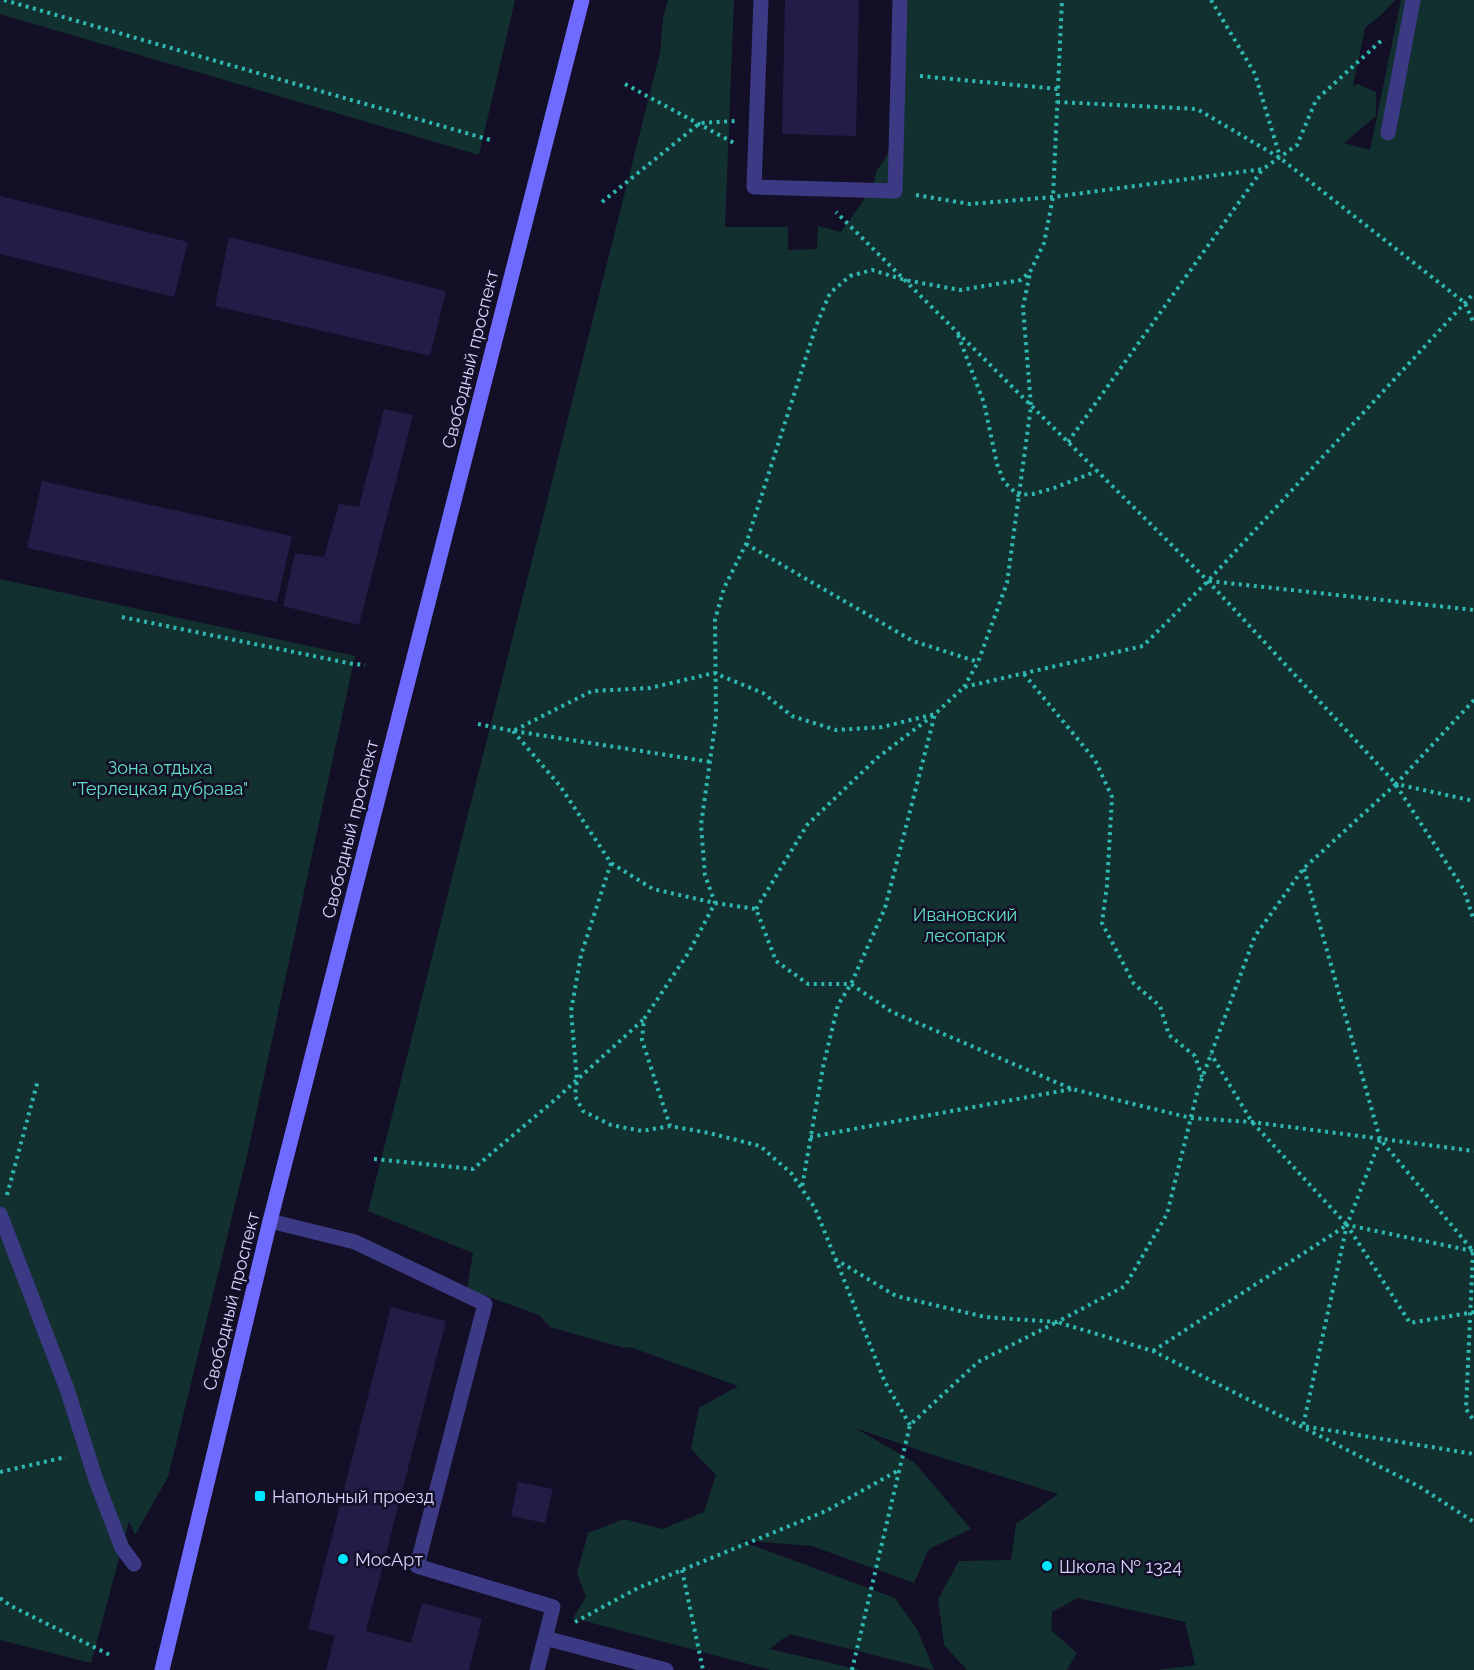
<svg xmlns="http://www.w3.org/2000/svg" width="1474" height="1670" font-family="Raleway,sans-serif">
<style>
.green{fill:#12302f}
.building{fill:#241b47}
.lines{fill:none;stroke-linecap:round;stroke-linejoin:round}
.path{stroke:#2fb8b0;stroke-width:4;stroke-dasharray:3 4.5;stroke-linecap:butt}
.service{stroke:#3d3a85;stroke-width:15}
.secondary{stroke:#6f6bff;stroke-width:15}
.poi-dot{fill:#00e5ff;stroke:#130f26;stroke-width:2}
.labels{text-anchor:middle;dominant-baseline:central;stroke-width:5;stroke-linejoin:round;paint-order:stroke}
.street-label{font-size:18px;fill:#d9d4ff;stroke:#130f26}
.park-label{font-size:18px;fill:#5fe0c0;stroke:#130f26}
.poi-label{font-size:18px;fill:#d9d4ff;stroke:#130f26;text-anchor:start}
</style>
<rect width="100%" height="100%" fill="#130f26"/>
<!-- green -->
<path class="green" d="M0,0H515L479,155L0,14Z
M668,0H734L725,227H788V250L817,249L818,226L841,232L872,188L877,170L887,156L895,122L900,0H1395L1381,15L1365,28L1353,86L1358,84L1376,92V116L1344,143L1370,150L1401,0H1474V1670H1157L1195,1665L1185,1622L1078,1598L1052,1612L1051,1630L1077,1653L1067,1670H967L944,1645L938,1599L959,1561L1011,1560L1016,1524L1058,1494L927,1453L855,1428L914,1462L971,1529L929,1549L914,1583L812,1546L738,1540L895,1598L917,1629L934,1670L790,1634L769,1649L861,1670H771L573,1618L586,1597L577,1573L588,1533L624,1519L662,1529L704,1512L716,1475L691,1449L699,1408L738,1386L630,1347L624,1348L550,1327L539,1315L467,1289L473,1253L368,1211L660,53L663,18Z
M0,579L355,656L247,1156L168,1477L135,1535L129,1521L91,1663L0,1640Z"/>
<!-- building -->
<path class="building" d="M785,0H859L856,136L782,134Z
M0,196L188,242L174,297L0,254Z
M229,237L446,291L430,356L215,306Z
M384,409L413,415L359,625L283,606L295,553L324,557L339,504L359,507Z
M42,481L292,536L277,602L27,548Z
M391,1307L446,1321L366,1631L411,1643L422,1603L482,1619L469,1670H326L335,1636L308,1629Z
M518,1482L553,1489L545,1523L511,1516Z"/>
<g class="lines">
<!-- path -->
<path class="path" d="M4,0L494,141
M1211,0L1255,74L1280,157
M920,76L1058,89
M625,84L734,143
M1057,102L1197,109L1280,158L1465,303L1474,324
M916,195L970,204L1053,197L1263,169L1297,145L1316,100L1382,40
M602,202L700,123L735,121
M958,335L984,403L997,464L1004,482L1018,495L1033,494L1054,488L1097,471
M1068,442L1262,170
M746,544L913,641L978,662
M1209,581L1474,610
M122,617L353,664L365,665
M1024,674L1095,760L1112,797L1107,885L1102,923L1134,984L1160,1006L1169,1035L1195,1056L1202,1077
M964,687L978,662L1007,583L1031,406L1023,307L1030,273
M1474,700L1396,784L1474,801
M478,724L513,731L592,691L650,688L714,673L763,693L792,716L836,730L882,727L935,714L964,687L1143,646L1208,581L1474,293
M513,731L560,786L611,863L653,889L715,903L756,909L776,961L808,984H851L892,1012L1072,1089L1191,1118L1252,1122L1474,1151
M514,731L711,762
M1396,785L1464,890L1474,921
M611,863L581,955L571,1011L577,1080L575,1096L583,1111L611,1125L642,1131L670,1126
M1304,869L1380,1139L1473,1251L1466,1409L1474,1421
M756,909L807,825L877,758L935,714L885,908L851,984L838,1005L823,1067L802,1187
M810,1137L1072,1089
M1380,1140L1347,1225L1303,1426L1474,1454
M374,1159L473,1169L557,1098L644,1019
M7,1195L38,1080
M1473,1251L1347,1225L1410,1323L1474,1312
M835,1259L896,1296L985,1317L1057,1322L1125,1286L1167,1214L1198,1089L1255,936L1303,869L1396,784L1208,581L836,212
M1153,1351L1347,1225L1252,1122L1211,1054
M910,1425L885,1382L815,1208L791,1173L760,1146L709,1133L670,1126L642,1040L644,1019L689,952L715,903L705,875L701,825L716,718L715,620L724,588L746,544L816,326L830,293L850,276L872,270L905,280L960,290L1021,280L1030,272L1044,243L1053,197L1062,0
M0,1472L66,1457
M682,1570L703,1670
M0,1598L11,1606L112,1656
M575,1622L638,1588L826,1511L899,1470
M852,1670L910,1425L978,1362L1057,1322L1153,1351L1420,1487L1474,1522"/>
<!-- service -->
<path class="service" d="M761,0L754,187L895,191L900,0
M1388,133L1413,0
M0,1214L67,1389L96,1480L122,1548L134,1564
M270,1221L355,1242L485,1304L417,1566L553,1607L537,1670
M545,1638L666,1670"/>
<!-- secondary -->
<path class="secondary" d="M162,1670L270,1221L582,0"/>
</g>
<!-- markers -->
<g class="poi-dot">
<rect x="254" y="1490" width="12" height="12" rx="3"/>
<circle cx="343" cy="1559" r="6"/>
<circle cx="1047" cy="1566" r="6"/>
</g>
<g class="labels">
<!-- street labels -->
<g class="street-label">
<text transform="translate(470 359) rotate(-76)">Свободный проспект</text>
<text transform="translate(350 829) rotate(-76)">Свободный проспект</text>
<text transform="translate(231 1301) rotate(-76)">Свободный проспект</text>
</g>
<!-- park labels -->
<g class="park-label">
<text x="160" y="767">Зона отдыха<tspan x="160" dy="21">"Терлецкая дубрава"</tspan></text>
<text x="965" y="914">Ивановский<tspan x="965" dy="21">лесопарк</tspan></text>
</g>
<!-- poi labels -->
<g class="poi-label">
<text x="272" y="1496">Напольный проезд</text>
<text x="355" y="1559">МосАрт</text>
<text x="1059" y="1566">Школа № 1324</text>
</g>
</g>
</svg>
